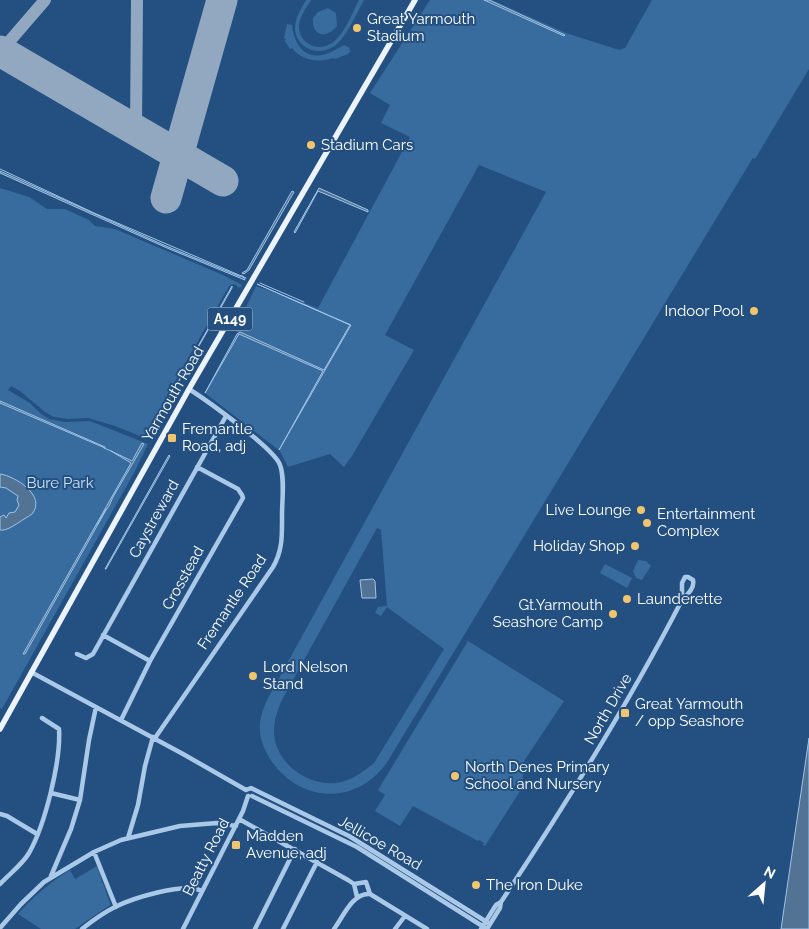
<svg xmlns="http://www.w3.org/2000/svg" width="809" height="929" font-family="Raleway,sans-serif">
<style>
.green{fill:#386b9e;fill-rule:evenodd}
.water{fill:#537395;stroke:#9ec4e8}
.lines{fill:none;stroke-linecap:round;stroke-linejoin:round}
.stream{stroke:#9ec4e8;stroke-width:1}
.taxiway{stroke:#91a8c0;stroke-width:12}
.runway{stroke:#91a8c0;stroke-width:31}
.minor{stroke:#aac8e7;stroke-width:4.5}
.major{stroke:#ebf3fd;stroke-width:5.5}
.poi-dot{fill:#f1c56d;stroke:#235080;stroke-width:2}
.labels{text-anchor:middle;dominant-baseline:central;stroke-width:4;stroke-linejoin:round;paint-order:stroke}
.shield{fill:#235080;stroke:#bdcad9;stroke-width:1}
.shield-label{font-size:14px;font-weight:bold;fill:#fff}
.poi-label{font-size:15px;fill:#fff;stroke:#235080;text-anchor:start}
.street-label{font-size:15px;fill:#fff;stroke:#235080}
.park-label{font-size:15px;fill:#cde1f5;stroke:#235080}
</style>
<rect width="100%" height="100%" fill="#235080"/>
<!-- green -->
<path class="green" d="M306,0H311C306,8 300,16 299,25C298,43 317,53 332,43C345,34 352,13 359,0H364C357,13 348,33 338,43C323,58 296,51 295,28C295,18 301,9 306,0Z
M430,0H492L566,33L619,50L625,48L652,0H809V69L755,159L753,158L751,161L386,764C355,805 302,803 272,762C266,753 260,741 260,730C259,720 263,709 267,700L546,192L479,165L385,335L414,350L352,456L344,467L330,454L288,467L280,451L205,393L239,333L235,331L256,286L318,308L410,137L381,123L390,105L370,93ZM377,528L381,530L387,606L378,607L375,613L381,616L387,607L444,649L374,763C363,772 351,781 336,783C307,786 275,763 274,732C274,720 278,708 283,698Z
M328,8L336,13L337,26C327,39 311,37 313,18L318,12Z
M287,24L292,25C294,43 304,61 326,54C332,52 338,48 344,45L350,48L349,50L351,51L348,54L335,59L333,58C319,63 302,61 292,48L290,49L285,41L286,39L284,38Z
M0,188L29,197L47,209H65L89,220L95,226L115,229L223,275L242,285L240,288L234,284L229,286L165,399L145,438L115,426L88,418L68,419L54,417L45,412L20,391L11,386L8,390L30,403L40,413L49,419L65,422L90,421L148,444L135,471L2,709L0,708Z
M638,560L646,561L651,566L642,580L636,578L633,571Z
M605,564L632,578L627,588L600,573Z
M468,641L564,701L524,761L522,788L485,846L483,845L484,843L479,840L478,841L413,806L400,826L375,811L385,795L378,790Z
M97,866L102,881L101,882L103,883L110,903V905L75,929H41L18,914C33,897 50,882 70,870L75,879Z"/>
<!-- water -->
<path class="water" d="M484,0H489L565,35L564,36Z
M0,171L166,246L239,276H243L245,280L167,248L0,173Z
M319,188L368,210V212L318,191L295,233L294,232Z
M292,191L294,192L249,270L244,274L242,273L247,270Z
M257,284L351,325L279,450L323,371L239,334L205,393L237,334L240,332L324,370L350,325Z
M232,286V288L147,437Z
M0,401L105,447V448L0,403Z
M142,443L144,444L113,497L109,506L106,510L25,654H23L131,463L111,451L132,461Z
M169,455L170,456L106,569H105Z
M0,474C15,476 47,496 32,514C28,517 22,520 18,523C13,526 6,531 0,530V517L4,515L6,518L9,513L15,512L19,505L17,500L18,496L6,488L0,487Z
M373,579L375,581L376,598H362L360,580Z
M809,738V929H781Z"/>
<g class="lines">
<!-- stream -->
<path class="stream" d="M0,169L94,213L246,278
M260,283L304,302
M104,448L111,451
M97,525L106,509"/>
<!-- taxiway -->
<path class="taxiway" d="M1,51L45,0
M136,130L137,0"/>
<!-- runway -->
<path class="runway" d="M0,51L223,181
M166,198L222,0"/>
<!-- minor -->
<path class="minor" d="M103,635L150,661
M77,654L86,658L93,654L226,416
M31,672L183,754L246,790L251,788L349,836L490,924
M121,720L150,661L243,498L242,495L238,489L197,467
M155,738L273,567C283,550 282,534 282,515C282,500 285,478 280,465C275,449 206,400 189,389
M51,793L80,800
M252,796L357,847L487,929L500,908L501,902C566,804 628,705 682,600V583L685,577H688L693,580C695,588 687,595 682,600
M0,814L7,816L37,834
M239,819L348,880L354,884L357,897
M128,838L138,805L145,766L153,737
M94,852L116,907
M51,876L71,829L80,800L89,740L96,707
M0,884C9,874 22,865 29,853C45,825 61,761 59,729L42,718
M354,884L366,882L370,894L427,929
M0,928L21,904L44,882L94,852L121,840L180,826L217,823L236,826
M82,929C92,921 103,913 115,907C133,898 184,882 202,891
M183,929L243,811L248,796
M255,929L295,849
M283,929L317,862
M334,929C343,917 353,892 370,894
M395,929L405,916
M481,929L496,905L501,902"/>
<!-- major -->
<path class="major" d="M0,729L189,389L415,0"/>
</g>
<!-- markers -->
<g class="poi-dot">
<circle cx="357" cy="28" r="5"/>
<circle cx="311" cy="145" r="5"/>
<circle cx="754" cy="311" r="5"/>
<rect x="167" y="433" width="10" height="10" rx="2.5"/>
<circle cx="641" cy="510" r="5"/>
<circle cx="647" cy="523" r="5"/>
<circle cx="635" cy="546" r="5"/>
<circle cx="627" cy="599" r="5"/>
<circle cx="613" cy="614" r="5"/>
<circle cx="253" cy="676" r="5"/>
<rect x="620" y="708" width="10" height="10" rx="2.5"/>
<circle cx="455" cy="776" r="5"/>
<rect x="231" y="840" width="10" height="10" rx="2.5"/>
<circle cx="476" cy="885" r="5"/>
</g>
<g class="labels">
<!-- shield labels -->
<rect class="shield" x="207.5" y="307.5" width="45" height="23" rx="4"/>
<g class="shield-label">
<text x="230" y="319">A149</text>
</g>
<!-- poi labels -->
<g class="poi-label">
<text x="367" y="19">Great Yarmouth<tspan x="367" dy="17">Stadium</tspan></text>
<text x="321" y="145">Stadium Cars</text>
<text x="744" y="311" text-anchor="end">Indoor Pool</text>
<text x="182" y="429">Fremantle<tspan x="182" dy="17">Road, adj</tspan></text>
<text x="631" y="510" text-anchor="end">Live Lounge</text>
<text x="657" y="514">Entertainment<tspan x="657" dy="17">Complex</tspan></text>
<text x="625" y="546" text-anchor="end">Holiday Shop</text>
<text x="637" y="599">Launderette</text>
<text x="603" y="605" text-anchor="end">Gt.Yarmouth<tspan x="603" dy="17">Seashore Camp</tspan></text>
<text x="263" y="667">Lord Nelson<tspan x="263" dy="17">Stand</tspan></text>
<text x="635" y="704">Great Yarmouth<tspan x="635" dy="17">/ opp Seashore</tspan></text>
<text x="465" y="767">North Denes Primary<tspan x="465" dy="17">School and Nursery</tspan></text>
<text x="246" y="836">Madden<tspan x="246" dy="17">Avenue, adj</tspan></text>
<text x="486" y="885">The Iron Duke</text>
</g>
<!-- street labels -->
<g class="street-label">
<text transform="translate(173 394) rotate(-60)">Yarmouth Road</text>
<text transform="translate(154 519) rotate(-61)">Caystreward</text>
<text transform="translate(183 578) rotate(-61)">Crosstead</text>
<text transform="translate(232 602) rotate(-56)">Fremantle Road</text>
<text transform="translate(608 709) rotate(-60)">North Drive</text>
<text transform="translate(380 843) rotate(30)">Jellicoe Road</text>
<text transform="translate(206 857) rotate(-63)">Beatty Road</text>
</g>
<!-- park labels -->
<g class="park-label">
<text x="60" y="483">Bure Park</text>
</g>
</g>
<!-- north arrow -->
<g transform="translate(764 884) rotate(27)" stroke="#235080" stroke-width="4" paint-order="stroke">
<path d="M0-4L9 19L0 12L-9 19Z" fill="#ffffff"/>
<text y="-8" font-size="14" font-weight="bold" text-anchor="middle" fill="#ffffff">N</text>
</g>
</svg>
